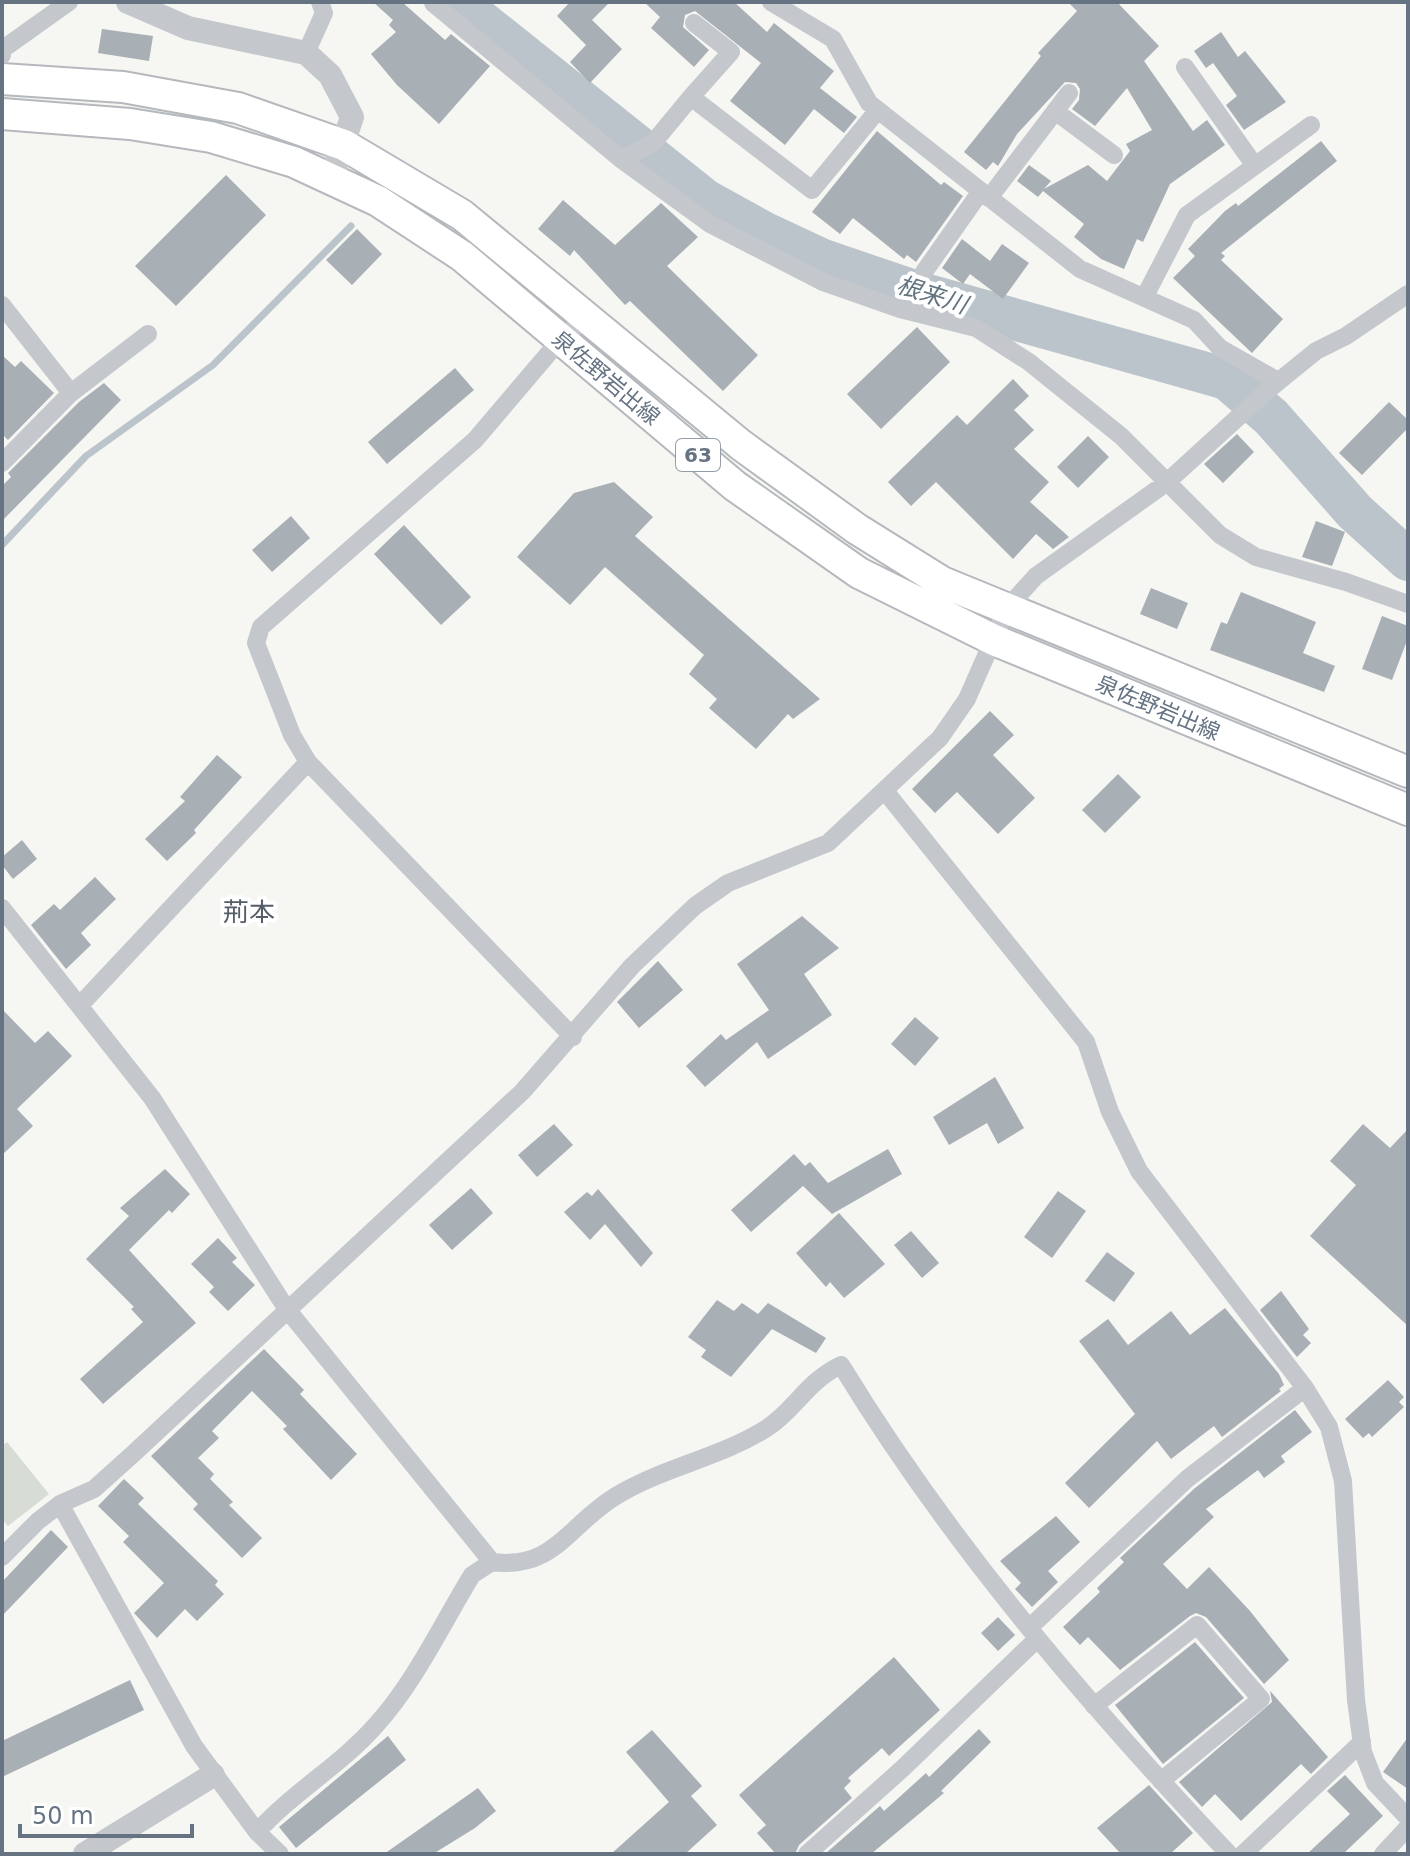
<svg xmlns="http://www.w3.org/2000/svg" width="1410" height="1856" font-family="'DejaVu Sans','Noto Sans JP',sans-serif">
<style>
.green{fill:#d7ddd4}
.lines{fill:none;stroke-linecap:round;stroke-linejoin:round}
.stream{stroke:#bbc4ca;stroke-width:7}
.river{stroke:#bbc4ca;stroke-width:42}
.building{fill:#a8afb5}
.primary-casing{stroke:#b5b9bd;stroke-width:34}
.minor{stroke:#c4c7cb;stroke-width:18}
.tertiary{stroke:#c4c7cb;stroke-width:24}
.primary{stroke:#fff;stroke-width:30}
.labels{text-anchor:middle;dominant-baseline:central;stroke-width:8;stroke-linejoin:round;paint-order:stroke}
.shield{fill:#fff;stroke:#949da8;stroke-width:2}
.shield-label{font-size:20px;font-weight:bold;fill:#667383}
.street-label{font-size:22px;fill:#667383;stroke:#fff}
.water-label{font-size:24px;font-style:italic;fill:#62747f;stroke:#fff}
.quarter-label{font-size:26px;fill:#545d68;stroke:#fff}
</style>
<rect width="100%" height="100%" fill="#f6f6f3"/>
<!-- green -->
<path class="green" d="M7,1442L49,1494L8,1526L2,1519V1446Z"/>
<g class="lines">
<!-- stream -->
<path class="stream" d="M2,545L86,456L213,365L351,226"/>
<!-- river -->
<path class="river" d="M457,2L705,200L763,232L823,260L917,292L1227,379L1271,417L1355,512L1408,560"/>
</g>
<!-- building -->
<path class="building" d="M373,2H402L445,40L451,34L490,66L439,124L397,85L371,54L396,32L389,25L393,20Z
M570,2H610L592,20L622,49L590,83L570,62L586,45L557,16Z
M644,2H734L767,32L774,23L834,71L820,88L857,117L844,133L814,109L785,145L730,101L761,63L695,11L685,15L683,27L709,50L694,67L651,28L660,17Z
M1068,2H1117L1159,46L1144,61L1193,131L1207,120L1225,145L1170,184L1143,242L1137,239L1124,269L1101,259L1074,237L1084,224L1043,191L1038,197L1017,181L1029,165L1051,181L1044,189L1088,165L1107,181L1130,151L1126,144L1152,130L1127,88L1095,126L1072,109L1079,100L1080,89L1076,83L1065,82L1017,134L998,166L993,162L986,170L964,152L1041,56L1038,53L1077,11Z
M102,29L153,36L149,61L98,53Z
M1221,32L1238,57L1245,51L1286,102L1244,130L1226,105L1237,96L1213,63L1206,68L1194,51Z
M877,131L941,185L944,182L963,196L916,262L907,255L904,259L853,218L840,234L812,212Z
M1321,141L1337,161L1221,253L1225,256L1221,260L1283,319L1252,353L1173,278L1195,256L1188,249L1225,211L1236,203L1238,206Z
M226,175L266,215L176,306L135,266Z
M563,200L615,245L661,203L698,237L667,266L758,355L723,391L630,301L625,305L574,250L570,256L538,229Z
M357,229L382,254L352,285L326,260Z
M962,239L990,261L1002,244L1029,263L1003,299L970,274L963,284L942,268Z
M917,327L950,362L881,429L847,394Z
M2,355L15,367L21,361L54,393L8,440L2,434Z
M455,368L474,390L387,464L368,442Z
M1013,379L1029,396L1014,410L1034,430L1014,449L1049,482L1030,502L1069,537L1053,549L1036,534L1013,559L936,482L911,506L888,482L957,415L967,425Z
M104,383L121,400L2,521V486L11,477L8,473L79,402Z
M1389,402L1408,420V428L1362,475L1339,453Z
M1237,434L1254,452L1223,483L1204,464Z
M1088,436L1109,457L1078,488L1057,467Z
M614,482L653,517L635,536L820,699L793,719L788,714L756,749L709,708L717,699L689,674L704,655L605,567L570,605L517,557L574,493Z
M291,516L310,538L272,572L252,550Z
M1316,521L1345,532L1332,566L1302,557Z
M404,525L471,597L441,625L374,554Z
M1151,588L1188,603L1177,629L1140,614Z
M1241,592L1316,622L1303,653L1335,666L1324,692L1210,650L1221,622L1227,624Z
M1382,616L1408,626V638L1392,680L1362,669Z
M990,711L1014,735L993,755L1035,798L998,834L957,792L935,813L912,789Z
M217,755L242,777L194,830L196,833L167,861L145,839L185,801L180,797Z
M1118,774L1141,797L1105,833L1082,810Z
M22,840L37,859L13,879L2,865V857Z
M95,877L116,899L81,933L91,945L66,969L31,925L54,904L60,910Z
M802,916L839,948L804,974L832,1015L768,1059L757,1042L705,1087L686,1066L721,1034L726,1040L769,1010L737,964Z
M658,961L683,990L639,1028L617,1002Z
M2,1009L35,1043L48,1031L72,1056L17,1109L33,1126L2,1155Z
M915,1017L939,1038L915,1066L891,1044Z
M995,1077L1024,1128L998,1144L987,1123L949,1145L933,1117Z
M554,1124L573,1145L537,1177L518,1155Z
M1363,1124L1390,1148L1408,1129V1326L1310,1236L1356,1185L1330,1161Z
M888,1149L902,1174L832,1214L803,1186L751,1232L731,1210L794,1154L805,1166L810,1162L828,1183Z
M165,1169L190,1194L172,1213L169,1210L129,1250L196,1323L103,1404L80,1379L143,1322L131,1309L134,1307L86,1259L129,1216L120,1208Z
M471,1188L493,1213L452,1250L429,1225Z
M598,1189L653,1253L641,1267L605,1224L590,1240L564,1212L587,1192L592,1196Z
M1058,1191L1086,1211L1052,1258L1024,1237Z
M839,1213L885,1264L844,1298L830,1282L826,1287L796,1253Z
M911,1231L939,1263L922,1278L894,1245Z
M218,1238L237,1258L232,1262L255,1285L228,1311L209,1292L214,1287L191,1264Z
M1107,1252L1135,1273L1114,1302L1085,1281Z
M1281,1291L1309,1329L1303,1335L1311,1343L1297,1357L1260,1310Z
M717,1300L734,1311L742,1303L758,1314L768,1303L826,1338L816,1353L772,1329L731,1377L701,1357L706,1350L688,1337Z
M1225,1308L1279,1374L1284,1385L1279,1389L1281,1391L1222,1437L1214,1426L1171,1459L1157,1441L1089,1508L1065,1483L1135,1414L1079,1341L1108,1319L1128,1345L1171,1311L1190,1335Z
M264,1349L304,1390L300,1394L357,1454L331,1480L283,1429L287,1426L252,1391L212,1431L219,1438L198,1458L214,1474L210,1479L233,1502L229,1505L262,1538L242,1558L193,1509L198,1504L151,1456Z
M1388,1380L1404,1397L1399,1402L1404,1407L1372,1437L1369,1433L1363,1438L1345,1419Z
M1295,1410L1312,1432L1281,1456L1285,1462L1264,1478L1258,1470L1206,1509L1214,1517L1163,1564L1187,1589L1209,1567L1250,1611L1289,1660L1264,1684L1328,1757L1311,1774L1301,1764L1241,1821L1215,1794L1202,1807L1179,1782L1272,1702L1270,1691L1206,1617L1196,1613L1190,1616L1120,1670L1088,1637L1080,1645L1063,1627L1100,1592L1097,1588L1124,1562L1120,1558L1195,1488Z
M124,1479L144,1498L138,1504L218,1581L215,1585L224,1594L197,1621L185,1609L157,1638L134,1613L164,1583L123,1542L129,1536L98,1506Z
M1056,1516L1080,1542L1048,1571L1058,1582L1032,1607L1015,1589L1021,1583L1000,1561Z
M51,1530L68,1547L2,1616V1582Z
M998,1617L1015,1635L998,1651L981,1633Z
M1195,1642L1244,1698L1163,1764L1115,1705Z
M894,1657L940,1710L889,1756L882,1748L848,1778L851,1781L844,1788L852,1798L799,1845L795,1854H776L757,1833L766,1825L739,1795Z
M130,1680L144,1710L2,1777V1741Z
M979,1729L991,1742L941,1791L944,1793L871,1854H825L880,1806L884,1811L926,1773L929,1777Z
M652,1730L702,1786L691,1796L717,1825L685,1854H611L669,1802L626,1752Z
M388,1736L406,1760L296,1848L279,1827Z
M1408,1737V1789L1383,1772Z
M1345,1775L1383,1816L1343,1854H1307L1350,1814L1327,1791Z
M1149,1785L1193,1833L1170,1854H1121L1097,1828Z
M478,1788L496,1811L475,1828L433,1854H384Z"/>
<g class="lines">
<defs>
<path id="primary" d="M2,79L123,87L238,108L344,145L462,215L741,445L857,529L942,582L1408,772
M2,114L130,124L211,137L294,162L378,201L462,256L735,486L859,573L994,640L1408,810"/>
</defs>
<!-- primary casing -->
<use href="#primary" class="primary-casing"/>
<!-- minor -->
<path class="minor" d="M771,2L833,39L869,103L1080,269L1194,320L1220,348L1278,381
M433,3L622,160L710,224L823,282L900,309L976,328L1029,362L1121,436L1220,535L1256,557L1346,582L1408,604
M694,23L731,52L691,97L812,190L878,110
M306,53L324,13L320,2
M2,55L3,49L69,2
M1185,67L1255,166
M1055,111L1114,155
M622,160L653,143L691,97
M989,198L1069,93
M924,272L981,191
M1144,298L1187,215L1311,125
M2,305L71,393L2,463
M71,393L148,334
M885,791L1086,1042L1110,1112L1139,1171L1305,1388L1329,1427L1343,1481L1356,1700L1363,1752L1375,1783L1408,1818
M2,908L152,1098L286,1308L492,1562
M81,1004L308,762
M573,1037L308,762L292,735L256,643L261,627L475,440L560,340L587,317
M60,1504L194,1746L257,1832L280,1854
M2,1557L38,1521L60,1504L94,1489L133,1454L522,1092L632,966L695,906L728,883L828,843L940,738L967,699L1007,608L1036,576L1166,483L1268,390L1316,351L1346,336L1408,294
M1029,1628L1187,1479L1305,1388
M1094,1706L1197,1625L1261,1699L1161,1781
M257,1832C293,1792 341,1765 376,1725C415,1682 442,1624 472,1575L492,1562C555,1570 568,1525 616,1496C663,1467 720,1458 767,1428C796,1409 806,1382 841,1365C950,1544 1086,1702 1229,1854
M807,1854L902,1769L1037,1639
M1243,1854L1362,1742
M1383,1854L1408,1827"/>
<!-- tertiary -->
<path class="tertiary" d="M128,2L188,28L306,53L330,75L352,117L331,179
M85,1854L213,1775"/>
<!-- primary -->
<use href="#primary" class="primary"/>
</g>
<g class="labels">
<!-- shield labels -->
<rect class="shield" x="676" y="439" width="44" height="32" rx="6"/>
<g class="shield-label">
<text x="698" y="455">63</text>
</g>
<!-- street labels -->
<g class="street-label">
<text transform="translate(606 378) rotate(40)">泉佐野岩出線</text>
<text transform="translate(1158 708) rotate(23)">泉佐野岩出線</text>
</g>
<!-- water labels -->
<g class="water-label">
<text transform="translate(932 295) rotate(18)">根来川</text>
</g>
<!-- quarter labels -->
<g class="quarter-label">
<text x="249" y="912">荊本</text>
</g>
</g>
<!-- border -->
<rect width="1410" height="1856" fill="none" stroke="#667383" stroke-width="8"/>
<!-- scale -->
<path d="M20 1824v12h172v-12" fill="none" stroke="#667383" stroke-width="4"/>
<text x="32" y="1824" font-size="24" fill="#667383" stroke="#ffffff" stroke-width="6" paint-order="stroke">50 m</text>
</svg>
